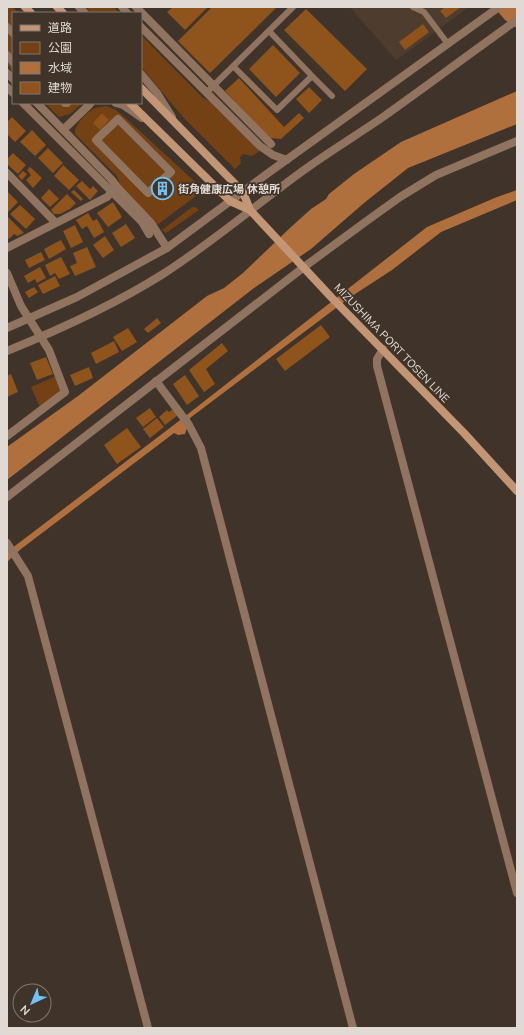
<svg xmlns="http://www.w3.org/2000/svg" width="524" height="1035" font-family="Mulish,'Noto Sans JP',sans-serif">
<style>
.built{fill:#4e3c2e}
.green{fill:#734113}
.water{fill:#af703d}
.building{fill:#8f531c}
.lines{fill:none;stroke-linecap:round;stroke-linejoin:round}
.service{stroke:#90745f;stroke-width:6}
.pedestrian{stroke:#90745f;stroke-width:8}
.minor{stroke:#90745f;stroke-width:8}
.tertiary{stroke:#90745f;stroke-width:8}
.secondary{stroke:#c29574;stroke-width:8}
.labels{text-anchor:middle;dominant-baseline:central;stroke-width:3.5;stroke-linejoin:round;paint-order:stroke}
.poi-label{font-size:11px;font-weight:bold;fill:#e1d9d3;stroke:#40342a;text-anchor:start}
.street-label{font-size:11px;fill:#e1d9d3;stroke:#40342a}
</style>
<rect width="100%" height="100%" fill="#40342a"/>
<!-- built -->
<path class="built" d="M350,7H469L396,60Z"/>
<!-- green -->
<path class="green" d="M7,7H12L19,13H13V71L7,65Z
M86,7H114L119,13H92Z
M141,35L203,98L214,103L260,151L252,156L243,154L240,157L241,163L235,169L183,117L141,67Z
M45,103H83L70,114L59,117Z
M106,106L114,109L121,114L204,190L157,225L121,188L117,176L75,134C74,125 86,114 93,109C97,107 102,107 106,106Z
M192,207H195L199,210L169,231L166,233L162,230Z
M56,376L61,389L59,393L40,407L31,387Z"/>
<!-- water -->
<path class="water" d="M494,7H517V28L505,20Z
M517,91V124L408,168L364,203L311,249L254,288L7,480V447L78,396L207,296L224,288L243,273L291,227L311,209L326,199L329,194L354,174L401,142Z
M517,190V200L441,232L392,270L352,296L190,418L185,434L178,435L174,433L21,549L7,562V552L179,421L427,227L497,197Z"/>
<!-- building -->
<path class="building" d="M173,7H208L185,30L167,12Z
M212,7H277L210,73L178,41Z
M445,7H461L446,18L440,11Z
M306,9L367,69L345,91L284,30Z
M423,24L429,32L405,50L399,42Z
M273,45L300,73L276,97L249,69Z
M239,78L284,127L299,113L304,118L281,139L269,138L225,91Z
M309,87L322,100L309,113L296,99Z
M102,113L109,120L100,130L93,123Z
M12,117L26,131L15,142L7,134V122Z
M32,130L46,145L35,156L20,142Z
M48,148L63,163L53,173L38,158Z
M13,153L26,165L18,174L7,164V159Z
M63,165L79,180L69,190L54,176Z
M30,167L42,178L33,188L26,180L31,175L27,170Z
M23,171L27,174L22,180L18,176Z
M166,180L172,187L159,198L153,191Z
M82,181L90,189L93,186L98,191L90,200L76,186Z
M49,189L59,199L50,207L41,198Z
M74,190L83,199L81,201L71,192Z
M7,191L18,202L8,212L7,211Z
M67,194L76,203L70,209L60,214H54L51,210Z
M113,202L122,217L108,227L97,213Z
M20,205L35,219L26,229L10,214Z
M88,213L93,221L97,219L104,232L94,238L87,226L82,229L76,220Z
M7,216L24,233L17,236L14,234L9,239L7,237Z
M126,224L135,238L121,247L112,233Z
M75,225L83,242L71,248L63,231Z
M105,236L114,250L103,258L93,245Z
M61,240L66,249L49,259L44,249Z
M87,247L96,267L75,276L70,266L77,263L73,253Z
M41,252L45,260L29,268L25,260Z
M61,257L70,274L59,279L55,273L50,276L45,265Z
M40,267L46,278L37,283L35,279L28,283L24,276Z
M55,276L60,286L43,294L38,285Z
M34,287L38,292L29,298L25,292Z
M157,318L161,323L148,333L144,329Z
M321,325L330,337L285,371L276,359Z
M128,328L137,342L122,351L113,337Z
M114,341L119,352L96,364L91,353Z
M222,343L228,351L206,369L215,384L204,392L189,370Z
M46,357L53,374L37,380L30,363Z
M89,367L93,378L75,386L70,375Z
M11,374L18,392L7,397V376Z
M185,375L199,396L187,405L173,384Z
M150,408L156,417L143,427L136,418Z
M173,409L178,415L165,425L159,417L167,410L169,412Z
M157,418L164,427L150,438L143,429Z
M127,428L141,447L117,464L104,445Z"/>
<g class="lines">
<!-- service -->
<path class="service" d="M413,7L424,12L448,44
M269,31L312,76
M233,66L277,110L312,76L332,96
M206,93L293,7"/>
<!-- pedestrian -->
<path class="pedestrian" d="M136,7L271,144
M7,27L13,33
M7,55L13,62
M7,87L13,93
M23,103L142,222L149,234
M65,103H67
M118,119L171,172L148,193L96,140Z"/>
<!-- minor -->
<path class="minor" d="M79,7L85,13
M122,7L127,13
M141,27L260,146L273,155L287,160
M7,73L13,79
M141,74L157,93L172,117
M37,103L111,179L117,187L151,223L167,248
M116,103L123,105L142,118
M63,130L90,104
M7,173L56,223
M7,248L107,197L117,187
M7,273L21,306L49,350L65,392L7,436
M383,349L377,359V366L517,893
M156,381L189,425L201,448L353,1028
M7,543L28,576L148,1028"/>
<!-- tertiary -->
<path class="tertiary" d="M7,328L77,297L167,248L264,176L499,7
M7,351C61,329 114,305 163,274C213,242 257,204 304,170C330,151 357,135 383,117C428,85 472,52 517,20
M7,497L304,267L368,220L400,197L436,175L517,141"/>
<!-- secondary -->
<path class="secondary" d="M25,7L31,13
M57,7L63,13
M141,88L243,192L250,210
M130,103L230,201L250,210L332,298L464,433L517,491"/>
</g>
<!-- icons -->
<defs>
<symbol id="building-ring" viewBox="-11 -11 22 22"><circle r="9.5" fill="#40342a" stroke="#71c1f5" stroke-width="1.5"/><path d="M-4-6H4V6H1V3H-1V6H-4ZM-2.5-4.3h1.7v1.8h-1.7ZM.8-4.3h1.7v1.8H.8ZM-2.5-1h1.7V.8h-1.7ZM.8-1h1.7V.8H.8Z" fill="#71c1f5"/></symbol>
</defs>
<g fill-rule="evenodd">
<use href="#building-ring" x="150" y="176" width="25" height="25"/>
</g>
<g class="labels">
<!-- poi labels -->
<g class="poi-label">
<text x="178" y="189">街角健康広場 休憩所</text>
</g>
<!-- street labels -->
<g class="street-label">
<text transform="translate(392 343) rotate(46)">MIZUSHIMA PORT TOSEN LINE</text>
</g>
</g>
<!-- border -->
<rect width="524" height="1035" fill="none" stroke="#e1d9d3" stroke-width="16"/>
<!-- legend -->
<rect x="12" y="12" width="130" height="92" fill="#40342a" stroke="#80766e"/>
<rect x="20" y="25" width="20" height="6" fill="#c29574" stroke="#80766e"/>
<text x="48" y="32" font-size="12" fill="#e1d9d3">道路</text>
<rect x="20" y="42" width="20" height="12" fill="#734113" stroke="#80766e"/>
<text x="48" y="52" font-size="12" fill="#e1d9d3">公園</text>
<rect x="20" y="62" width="20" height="12" fill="#af703d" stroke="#80766e"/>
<text x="48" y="72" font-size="12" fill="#e1d9d3">水域</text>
<rect x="20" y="82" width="20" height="12" fill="#8f531c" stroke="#80766e"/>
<text x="48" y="92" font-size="12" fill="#e1d9d3">建物</text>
<!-- north arrow -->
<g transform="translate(32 1003) rotate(224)"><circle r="19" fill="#40342a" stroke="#80766e"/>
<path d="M0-3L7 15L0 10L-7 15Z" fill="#71c1f5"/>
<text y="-6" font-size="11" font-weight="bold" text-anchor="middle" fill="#e1d9d3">N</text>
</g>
</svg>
